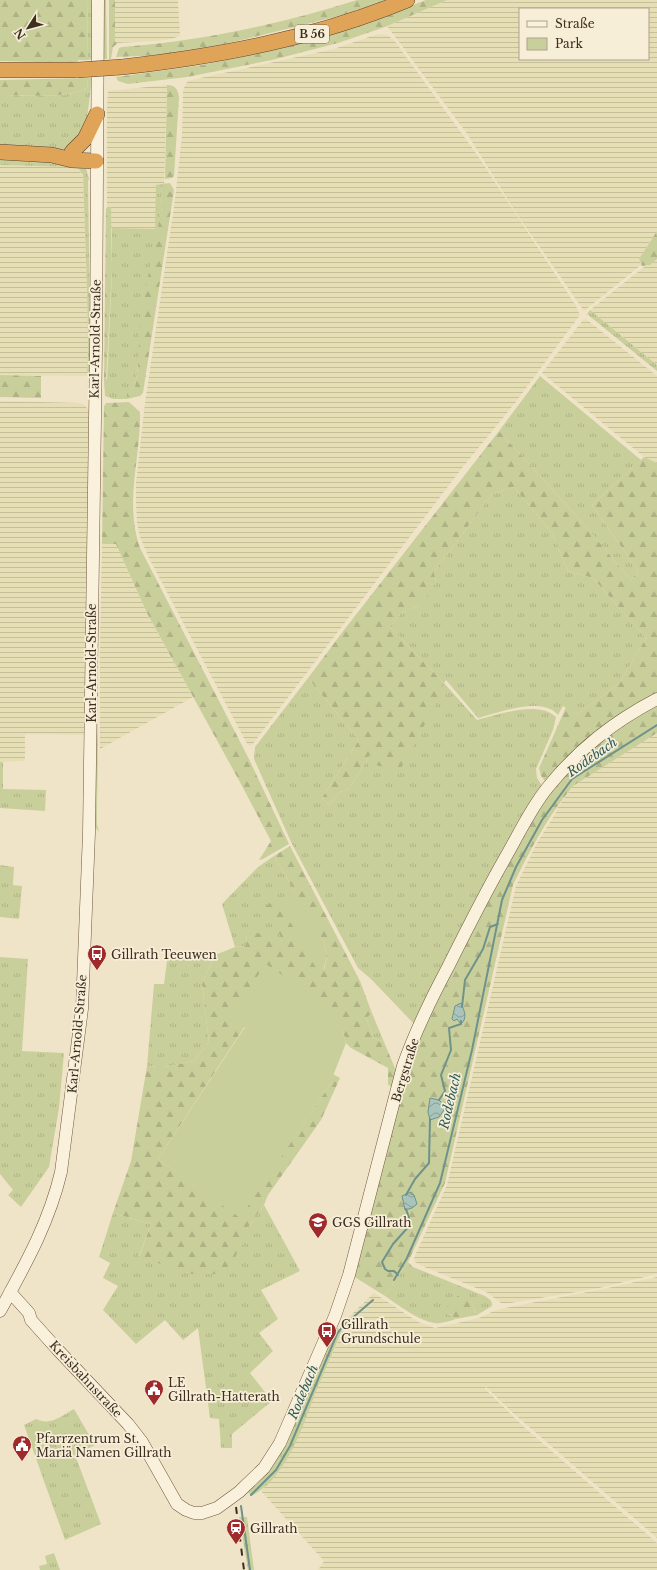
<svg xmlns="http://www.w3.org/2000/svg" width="657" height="1570" font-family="'Libre Baskerville',serif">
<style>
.farmland{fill:url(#farmland-rules);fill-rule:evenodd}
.grass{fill:url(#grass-tufts)}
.forest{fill:url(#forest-firs)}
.green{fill:#c9cf9b}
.water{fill:url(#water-waves);stroke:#6f938a}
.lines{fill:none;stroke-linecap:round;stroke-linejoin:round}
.stream{stroke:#6f938a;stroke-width:2}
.secondary-casing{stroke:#6f573f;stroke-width:13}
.highway-casing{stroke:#5b4430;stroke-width:16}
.secondary{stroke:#faf1dc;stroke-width:12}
.highway{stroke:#e0a458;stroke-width:15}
.rail{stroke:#3d2e20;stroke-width:2;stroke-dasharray:7 7;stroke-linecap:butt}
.highway-bridge-casing{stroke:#5b4430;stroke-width:16;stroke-linecap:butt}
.highway-bridge{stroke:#e0a458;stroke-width:15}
.labels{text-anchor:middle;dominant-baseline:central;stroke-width:3.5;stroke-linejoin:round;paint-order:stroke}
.shield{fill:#f7eed8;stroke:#756857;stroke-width:1}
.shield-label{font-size:11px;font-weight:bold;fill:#3d2e20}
.street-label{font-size:12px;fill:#3d2e20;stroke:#f7eed8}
.poi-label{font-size:12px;fill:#3d2e20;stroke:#f7eed8;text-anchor:start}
.water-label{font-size:13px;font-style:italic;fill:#2f5d5a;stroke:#f7eed8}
</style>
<defs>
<pattern id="farmland-rules" width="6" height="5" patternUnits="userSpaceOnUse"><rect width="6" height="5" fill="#e6deb5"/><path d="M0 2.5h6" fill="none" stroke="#c6bf9b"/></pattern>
<pattern id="grass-tufts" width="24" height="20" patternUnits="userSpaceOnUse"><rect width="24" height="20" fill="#c9cf9b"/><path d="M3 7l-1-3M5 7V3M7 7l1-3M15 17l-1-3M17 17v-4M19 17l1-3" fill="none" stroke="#aeb285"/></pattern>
<pattern id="forest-firs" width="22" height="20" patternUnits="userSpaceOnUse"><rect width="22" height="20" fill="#c9cf9b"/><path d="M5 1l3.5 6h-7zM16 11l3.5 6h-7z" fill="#aeb285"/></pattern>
<pattern id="water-waves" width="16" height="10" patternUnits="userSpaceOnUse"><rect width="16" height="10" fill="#a9c4bc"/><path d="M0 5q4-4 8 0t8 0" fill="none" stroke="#8ba098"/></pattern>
</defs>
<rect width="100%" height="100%" fill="#f0e4c8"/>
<!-- farmland -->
<path class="farmland" d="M115,0H178L180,36L171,39L158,41L115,43Z
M447,0H657V231L639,259L641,265L584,311L516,213L468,135L387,26ZM520,9H648V59H520Z
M378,34L387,35L394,40L478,156L576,306L580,315L515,403L462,468L252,745L250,746L248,745L246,742L149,558L140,537L137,523L136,503V483L145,403L175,200L182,135L183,90L187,82L191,80L334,49Z
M167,85L164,190L155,229L107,228V108L108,91Z
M0,165L75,167L79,169L83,176L87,286L88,347L87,376L0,375Z
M657,259V365L590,310L644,267L650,265Z
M586,319L657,376V463L644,457L542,373L583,320Z
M0,401L79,403L83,404L90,411L84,735L25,734V761L0,762Z
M102,544H116L147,613L193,697L100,749V648Z
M657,733V1274L595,1289L510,1303H501L486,1292L422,1266L415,1262L414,1258L447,1185L516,886L537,843L557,811L556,810L573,786Z
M657,1277V1538L512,1412L486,1387L485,1389L524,1427L657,1543V1570H318L324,1561L261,1491L279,1472L294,1446L321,1378L344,1328L339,1326L374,1293L418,1322L435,1328L479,1318L496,1310L510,1307L608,1288Z"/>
<!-- grass -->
<path class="grass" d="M87,0H91L92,4V59L88,60Z
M104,0H106L107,59H104Z
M88,78H92L86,127L70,149L58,152L0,147V95C21,95 71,99 87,88Z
M0,157L49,160L86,168L89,179L88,181L91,376H87L88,347L87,286L83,175L79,169L75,167L0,165Z
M161,184L162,207L152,263L135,387L128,392L127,399H113L105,396L104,381L107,379L112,271V228L155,229L156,185Z
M590,310L657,365V371L587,314Z
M540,376L641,460L592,505L638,571L631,580L581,521L499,431Z
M514,487L552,533L568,571L593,578L646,638L619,684L576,715L563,706L558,715C556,713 553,710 550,709C532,700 497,713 478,718L446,680L444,683L477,720C498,715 538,700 556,717L553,730L536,769L537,778L543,787L416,1026L371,979L358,968L292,844L254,759L255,747L308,678L359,740L322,798L329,805L340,792L349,789L370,755L444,683L390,627L401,613L419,606L436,582L434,572L492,494Z
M96,688L98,740L97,813V824L99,832L95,827Z
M0,762H3V789L46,790L45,811L0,808Z
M274,856L324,942L327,957L323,969L315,966L306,951L283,941L247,935L246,946L235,947L222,904L258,867Z
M0,865L14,867L13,885L22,886L19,919L0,917Z
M168,953L215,955L202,984L209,1042L194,1061L165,1067L147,1066L154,984H164Z
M0,957L28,959L22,1051L64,1053L59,1108L49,1167L21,1207L8,1195L13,1190L0,1174Z
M372,1013L384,1042L374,1038L366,1018Z
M264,1205L300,1271L261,1290L278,1319L259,1333L273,1351L250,1373L272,1401L232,1434V1448H221L219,1419L210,1418L198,1328L183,1340L165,1320L136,1344L103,1310L118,1286L103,1278L110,1263L99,1257L113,1213L151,1224L139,1256L247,1229Z
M408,1262L413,1267L485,1296C489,1299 493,1301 492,1306L477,1315L471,1301L448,1314L456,1319C449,1321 442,1324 435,1323C419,1321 398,1305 385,1296Z
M337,1328L342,1330C334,1350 325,1369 317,1389C303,1424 288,1478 251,1496L248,1492L268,1472L283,1449Z
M74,1409L95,1445L75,1455L101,1524L65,1540L24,1425L36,1419C51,1426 61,1416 74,1409Z
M239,1517H247L254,1570H248Z
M54,1553L60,1570H40L39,1566L47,1564L45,1556Z"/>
<!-- forest -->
<path class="forest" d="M0,0H87L88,60H78V63L0,61Z
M109,0H115V42H119L113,47L111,59H109Z
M357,0H386L350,13L315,22L225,44L167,55L116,57L119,48L122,47C202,41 281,24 357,0Z
M426,0H447L385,27L338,43L272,60L187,77L128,84L118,81L116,77L202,65L246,56L294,45L371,21Z
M88,78L87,88C70,99 21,95 0,95V80Z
M167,85C175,85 178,89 179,97L174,176L172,178L165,179Z
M170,183L174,190L143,393L140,396L127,399V392L135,387L138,366L140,317L162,207L161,184Z
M108,207H111L112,271L106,381H104L106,209Z
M657,231V259L650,265L642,266L639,259Z
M0,375L41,376V398L0,397Z
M129,402L140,412C141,458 124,502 140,548L249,759L289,844L263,859L259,860L271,841L241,784L147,613L116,544H102L104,406L106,403Z
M499,431L581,521L631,580L638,571L592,505L644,457L657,463V733L573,786C548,816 530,850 513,885L445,1183L408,1262L385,1296L353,1276L401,1090L415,1046L426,1022L529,822L552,789L541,776L539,768L566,707L576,715L619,684L646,638L593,578L568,571L552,533L514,487L492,494L434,572L436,582L432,590L419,606L401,613L390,627L444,683L437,702L401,768L378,766L370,755L349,789L340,792L329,805L322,798L359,740L308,678L344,630Z
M290,846L360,981L372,1013L366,1018L374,1038L384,1042L397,1073L392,1088L388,1084V1068L351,1048L346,1043L343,1031L348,1020L230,1016L245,1026L158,1159L240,1217L329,1086L333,1074L340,1078L321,1120L268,1195L264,1205L247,1229L249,1235L223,1274H192L139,1257L151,1224L113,1213L131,1161L147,1066L165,1067L194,1061L209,1042L202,984L215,955L235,947L246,946L247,935L258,933L283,941L265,906L278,900L315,966L324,969L327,957L324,942L274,856Z
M462,1293C472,1295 472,1306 477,1315L456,1319L446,1312L447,1307L451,1301Z"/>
<!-- green -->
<path class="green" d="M296,891C307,910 334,947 323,969L315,966L279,901Z
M266,964L349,1021L343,1031L346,1043L329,1086L240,1218L158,1159L245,1027L230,1016Z"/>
<!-- water -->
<path class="water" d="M461,1003C464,1010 468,1018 461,1024L457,1019L454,1021L452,1019L455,1006Z
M430,1098L439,1100L446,1107L439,1117L430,1120L428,1112Z
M411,1192V1194L414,1195L417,1204L412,1208L405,1210L402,1196Z"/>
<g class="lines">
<!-- stream -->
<path class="stream" d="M462,1007L465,980L483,949L490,927L498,924
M439,1100L445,1091L441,1075L451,1050L449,1028L461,1024V1021
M406,1195L415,1179L429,1163L430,1119
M398,1275L394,1271H388L385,1269L382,1262L393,1244L411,1224L406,1209
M394,1280L407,1258L440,1183L472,1050L502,900L516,867L542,820L572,779L657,725
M251,1495L276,1470L290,1446L337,1334L343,1326L373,1300
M241,1506L250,1570"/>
<defs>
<path id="secondary" d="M10,1292L29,1313L31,1320L57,1349L128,1424L142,1442L177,1504L186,1510L194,1513H202L217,1508L239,1492L264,1468L280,1443L335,1316L349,1275L403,1066C415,1032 431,999 448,967C466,931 484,895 504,860C518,836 530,809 548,787C579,749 613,722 657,699
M0,1311C25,1265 49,1223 61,1172L82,1009L89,833L96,350L98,0"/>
<path id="highway" d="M122,67C220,56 315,38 407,0
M0,70H78
M0,152L52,155L72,160L96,161
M72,152L85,139L97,114"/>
</defs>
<!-- secondary casing -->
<use href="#secondary" class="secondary-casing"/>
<!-- highway casing -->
<use href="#highway" class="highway-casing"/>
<!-- secondary -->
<use href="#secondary" class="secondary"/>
<!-- highway -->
<use href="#highway" class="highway"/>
<!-- rail -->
<path class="rail" d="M236,1507L244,1570"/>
<defs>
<path id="highway-bridge" d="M78,70L122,67"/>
</defs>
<!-- highway-bridge casing -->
<use href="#highway-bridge" class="highway-bridge-casing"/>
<!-- highway-bridge -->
<use href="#highway-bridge" class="highway-bridge"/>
</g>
<!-- icons -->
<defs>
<symbol id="bus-pin" viewBox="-11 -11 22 30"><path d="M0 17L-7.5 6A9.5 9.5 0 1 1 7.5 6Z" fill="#9e2a2b" stroke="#f7eed8"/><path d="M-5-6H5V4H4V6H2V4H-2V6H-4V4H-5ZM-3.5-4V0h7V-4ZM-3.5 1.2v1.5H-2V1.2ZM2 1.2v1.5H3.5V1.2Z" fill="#fff"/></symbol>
<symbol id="school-pin" viewBox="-11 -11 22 30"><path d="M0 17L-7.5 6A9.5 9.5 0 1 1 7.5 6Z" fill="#9e2a2b" stroke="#f7eed8"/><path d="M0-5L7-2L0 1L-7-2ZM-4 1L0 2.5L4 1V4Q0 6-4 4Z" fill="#fff"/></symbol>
<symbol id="civic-pin" viewBox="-11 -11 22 30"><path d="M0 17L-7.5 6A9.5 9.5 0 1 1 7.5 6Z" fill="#9e2a2b" stroke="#f7eed8"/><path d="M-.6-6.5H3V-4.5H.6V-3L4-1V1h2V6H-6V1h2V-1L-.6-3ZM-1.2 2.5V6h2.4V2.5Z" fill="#fff"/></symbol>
<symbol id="station-pin" viewBox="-11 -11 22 30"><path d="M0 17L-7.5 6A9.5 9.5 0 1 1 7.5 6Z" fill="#9e2a2b" stroke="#f7eed8"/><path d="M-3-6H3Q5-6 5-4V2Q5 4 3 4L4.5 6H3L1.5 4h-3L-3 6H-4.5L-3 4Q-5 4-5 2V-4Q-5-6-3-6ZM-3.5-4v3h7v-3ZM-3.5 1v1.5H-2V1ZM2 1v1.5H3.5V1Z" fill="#fff"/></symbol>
</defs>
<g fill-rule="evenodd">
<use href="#bus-pin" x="86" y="943" width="22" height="30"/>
<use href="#school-pin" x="307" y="1211" width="22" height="30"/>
<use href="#bus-pin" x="316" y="1320" width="22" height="30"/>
<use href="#civic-pin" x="143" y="1378" width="22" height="30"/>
<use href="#civic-pin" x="11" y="1434" width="22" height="30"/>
<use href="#station-pin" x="225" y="1517" width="22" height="30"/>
</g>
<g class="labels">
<!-- shield labels -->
<rect class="shield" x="295" y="25" width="34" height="18" rx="3"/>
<g class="shield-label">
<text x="312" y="34">B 56</text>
</g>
<!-- street labels -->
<g class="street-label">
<text transform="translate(95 339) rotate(-89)">Karl-Arnold-Straße</text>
<text transform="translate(91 663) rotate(-90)">Karl-Arnold-Straße</text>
<text transform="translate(77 1034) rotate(-85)">Karl-Arnold-Straße</text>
<text transform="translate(405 1070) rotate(-73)">Bergstraße</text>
<text transform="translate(86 1379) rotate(47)">Kreisbahnstraße</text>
</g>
<!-- poi labels -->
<g class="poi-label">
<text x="111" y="954">Gillrath Teeuwen</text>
<text x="332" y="1222">GGS Gillrath</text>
<text x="341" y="1324">Gillrath<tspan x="341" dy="14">Grundschule</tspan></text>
<text x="168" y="1382">LE<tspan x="168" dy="14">Gillrath-Hatterath</tspan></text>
<text x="36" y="1438">Pfarrzentrum St.<tspan x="36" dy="14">Mariä Namen Gillrath</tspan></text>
<text x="250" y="1528">Gillrath</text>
</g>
<!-- water labels -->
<g class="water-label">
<text transform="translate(592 757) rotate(-35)">Rodebach</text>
<text transform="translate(450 1101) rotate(-77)">Rodebach</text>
<text transform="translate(303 1392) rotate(-67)">Rodebach</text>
</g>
</g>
<!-- legend -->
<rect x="519" y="8" width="130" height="52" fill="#f7eed8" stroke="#ada18e"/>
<rect x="527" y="21" width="20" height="6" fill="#faf1dc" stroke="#ada18e"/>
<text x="555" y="28" font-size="12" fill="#3d2e20">Straße</text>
<rect x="527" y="38" width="20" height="12" fill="#c9cf9b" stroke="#ada18e"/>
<text x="555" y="48" font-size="12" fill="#3d2e20">Park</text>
<!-- north arrow -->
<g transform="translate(28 28) rotate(234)" stroke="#f7eed8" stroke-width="3" paint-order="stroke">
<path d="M0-3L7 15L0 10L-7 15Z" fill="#3d2e20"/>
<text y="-6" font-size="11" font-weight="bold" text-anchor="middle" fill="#3d2e20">N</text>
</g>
</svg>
